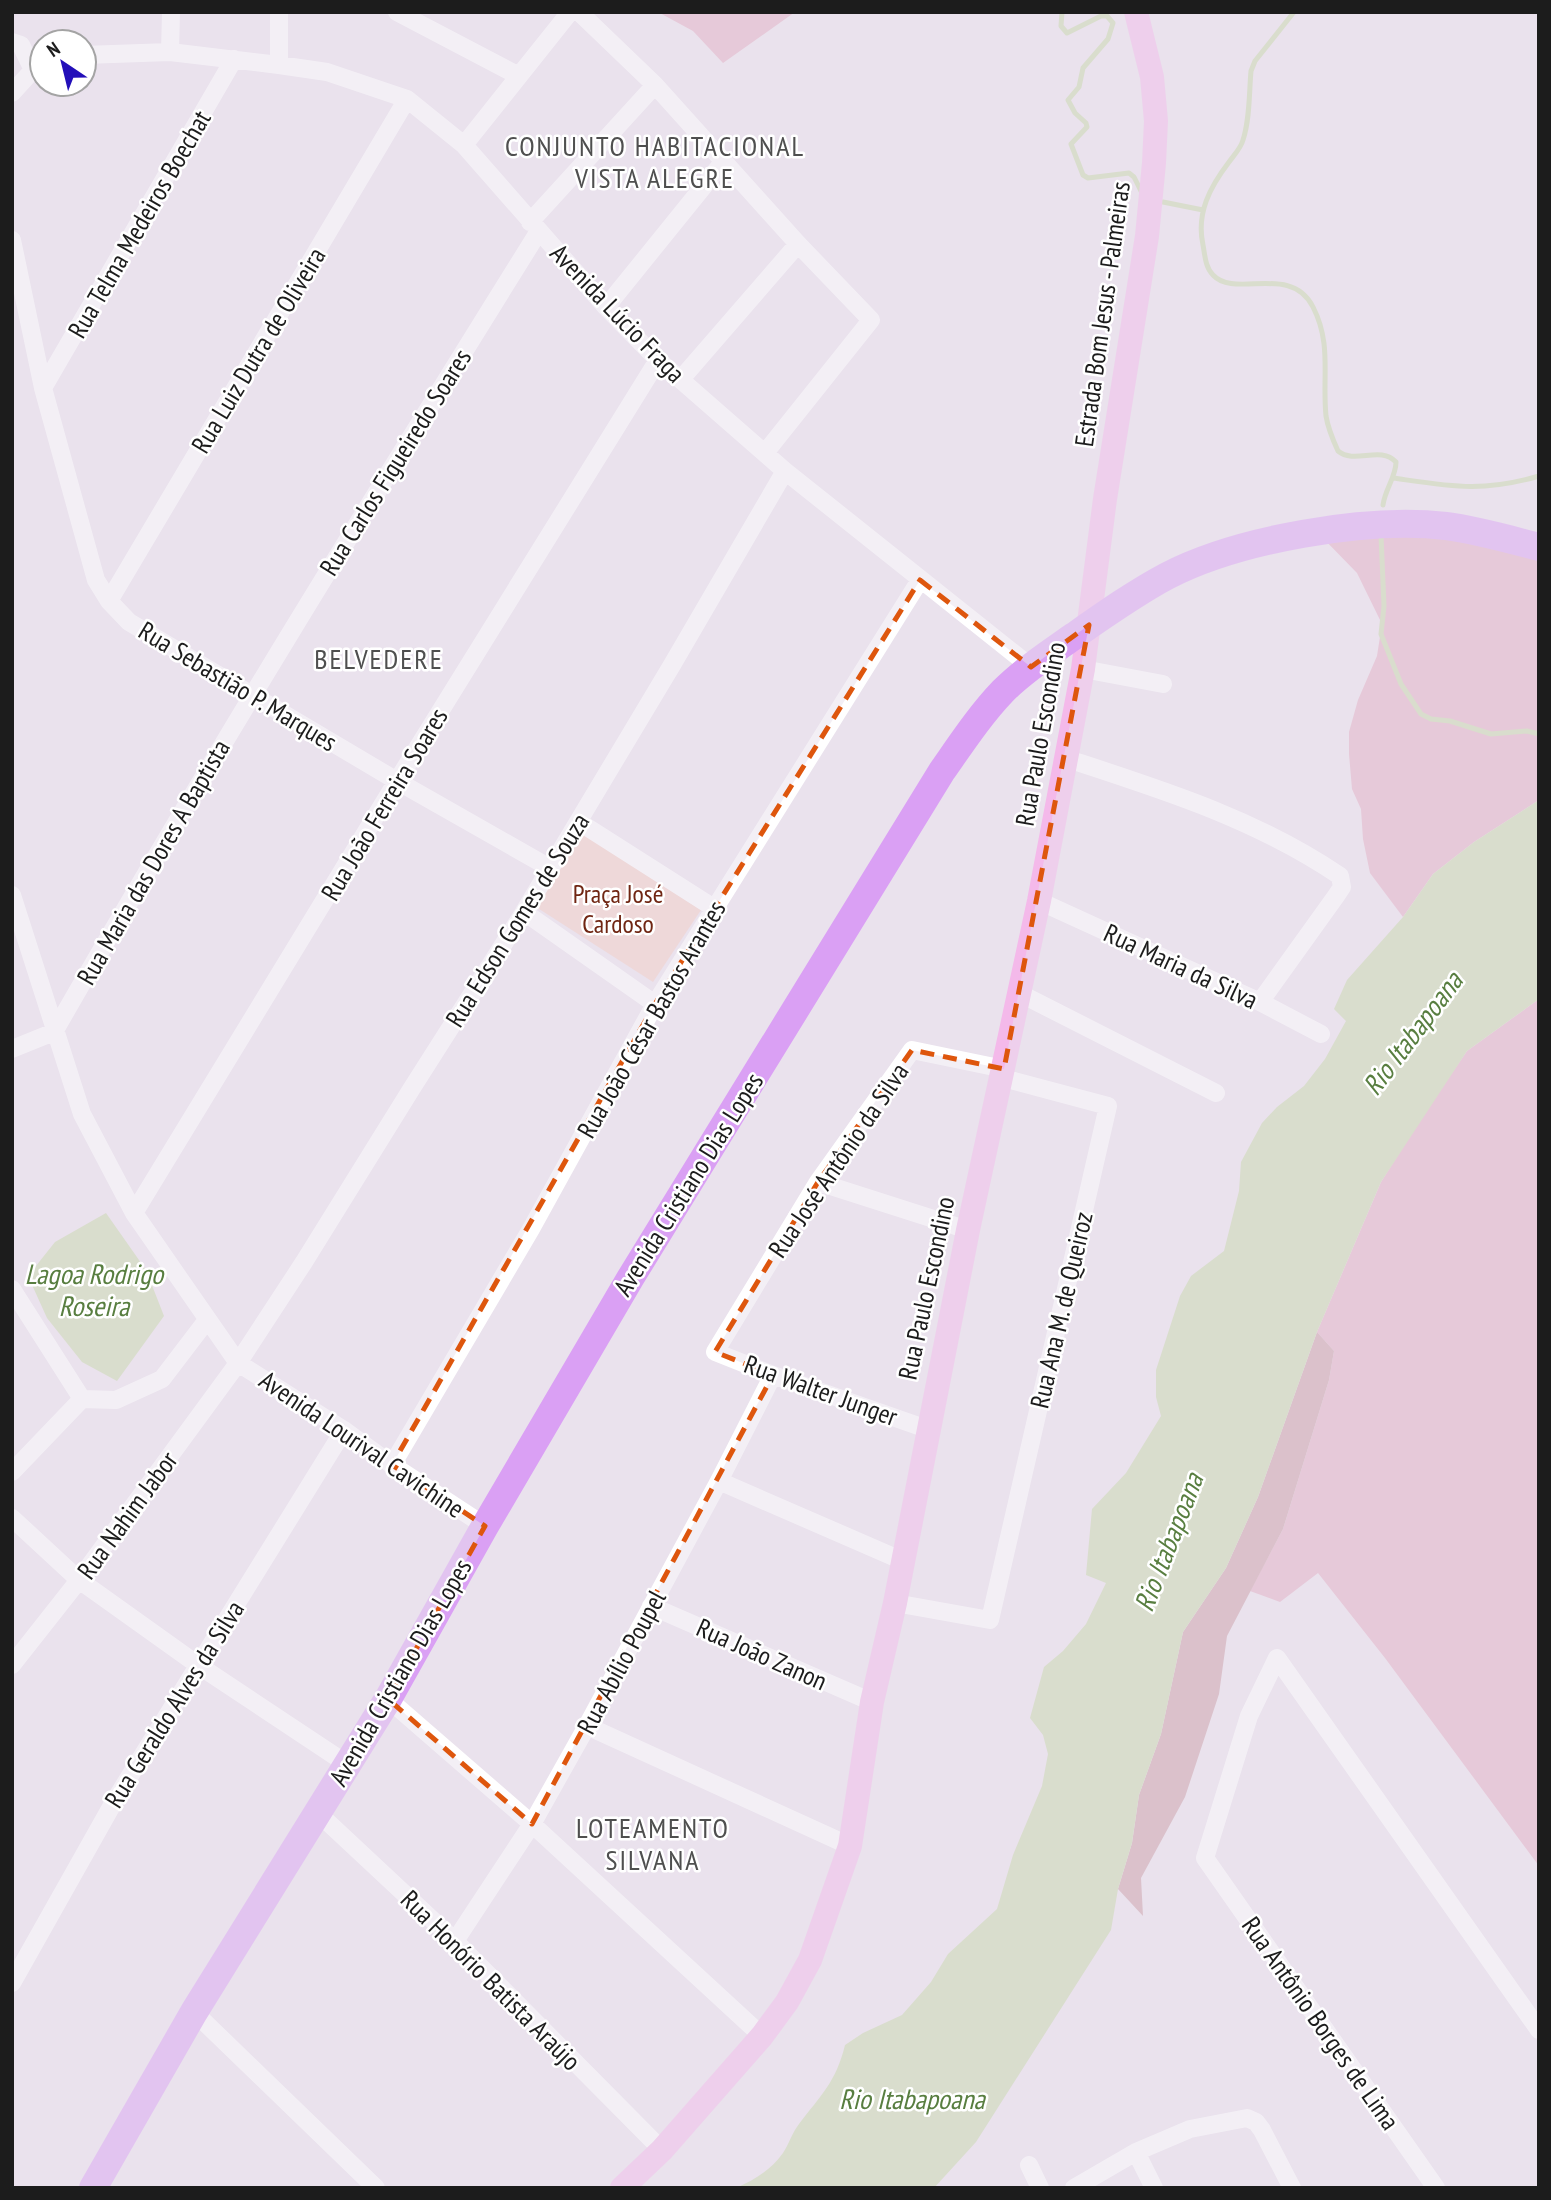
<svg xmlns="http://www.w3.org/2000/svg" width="1551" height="2200" font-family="'PT Sans Narrow',sans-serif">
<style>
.grass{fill:#e3abc0}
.forest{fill:#c99aa2}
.park{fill:#f4ccc1}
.water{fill:#c6d7a6}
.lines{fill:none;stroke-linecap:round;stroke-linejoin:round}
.stream{stroke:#c6d7a6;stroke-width:5}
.minor{stroke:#fff;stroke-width:18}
.secondary{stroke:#f4b9ea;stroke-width:24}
.primary{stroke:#daa0f4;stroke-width:28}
.marked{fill:none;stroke:#de560d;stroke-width:5;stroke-dasharray:14 9;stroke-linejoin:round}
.labels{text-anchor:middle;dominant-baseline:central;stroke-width:5;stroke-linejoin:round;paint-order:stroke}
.street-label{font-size:26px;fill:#1c1c1c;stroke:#fff}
.park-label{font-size:26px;fill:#702613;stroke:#fff}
.neighbourhood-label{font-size:28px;letter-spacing:2px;fill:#4f4f4f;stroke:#fff}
.water-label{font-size:28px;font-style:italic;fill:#587e40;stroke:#fff}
</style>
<rect width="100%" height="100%" fill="#eae2ed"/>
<!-- grass -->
<path class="grass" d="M658,12H795L723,63L693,31Z
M1320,535L1456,537L1539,557V800L1474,842L1433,874L1403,917L1370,873L1363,839L1361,809L1352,789L1349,754V732L1358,700L1377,656L1382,624L1357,573Z
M1539,999V1866L1385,1658L1318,1573L1280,1602L1250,1591L1283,1529L1329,1380L1334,1351L1317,1332L1381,1182L1424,1114L1467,1051Z"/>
<!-- forest -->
<path class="forest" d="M1317,1332L1334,1351L1329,1380L1283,1529L1227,1636L1219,1694L1185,1797L1141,1878L1143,1916L1118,1889L1132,1843L1139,1795L1161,1734L1183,1632L1226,1568L1258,1497Z"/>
<!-- park -->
<path class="park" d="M583,834L701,910L653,982L536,907Z"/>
<!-- water -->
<path class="water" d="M1539,800V999L1467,1051L1381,1182L1317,1332L1258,1497L1226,1568L1183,1632L1161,1734L1139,1795L1132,1843L1118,1889L1111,1930L976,2142L934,2188H736C754,2180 771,2170 783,2153C789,2144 792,2133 799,2124C821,2095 836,2082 845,2045L863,2033L902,2015L931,1982L948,1954L997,1909L1013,1855L1042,1786L1048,1754L1043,1735L1030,1718L1044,1667L1063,1651L1086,1624L1106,1583L1086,1575L1092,1509L1126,1473L1161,1416L1156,1397V1370L1180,1296L1191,1276L1224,1251L1239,1191L1241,1162L1262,1123L1277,1107L1304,1086L1325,1059L1346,1021L1334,1009L1347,980L1403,917L1433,874L1474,842Z
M106,1213L146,1270L164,1316L117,1381L82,1362L47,1318L28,1276L55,1242Z"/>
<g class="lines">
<!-- stream -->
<path class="stream" d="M1062,12L1061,26L1067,33L1101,16H1107L1113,23L1108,39L1083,68L1079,87L1068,100L1075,113L1086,123L1087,127L1071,144L1083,175L1088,178L1129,173L1134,177L1142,193
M1294,12L1255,61L1251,71C1249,93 1250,119 1243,140C1241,148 1234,155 1229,162C1210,187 1196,213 1203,245C1205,255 1205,267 1213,275C1235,299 1291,263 1313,307C1332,344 1322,377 1326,416C1328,429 1333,440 1338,451C1355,465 1380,445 1396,462C1396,477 1385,489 1383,505
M1163,202L1203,210
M1393,478C1449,486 1482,493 1539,476
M1381,535L1384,606L1381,634L1401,684L1421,714L1431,719L1450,721L1491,734L1527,731L1539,734"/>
<!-- minor -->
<path class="minor" d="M279,12V65
M397,12L519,76
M579,12L655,85L798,244L871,320L765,453
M12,42L21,45L33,70
M170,52L171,12
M84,55L170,52L279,65L327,72L407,99L464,145L606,307L658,360L785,471L1031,667
M12,93L33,70L42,67
M464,145L570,12
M530,222L655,85
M12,240L43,388L96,580L109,601L129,622L397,781L550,868
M606,307L724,161
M681,379L798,244
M43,388L234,59
M109,601L407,99
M1083,669L1163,684
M1068,759C1163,790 1256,819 1340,876L1342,887L1336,896L1260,1002
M579,822L714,908
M12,895L82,1114L134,1213L238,1363L344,1430L392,1465L485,1526
M1039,901L1260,1002L1321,1034
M524,912L655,1004
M1019,993L1216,1093
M54,1032C209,761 374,496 539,231
M12,1049L54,1032
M818,1182L968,1230
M134,1213L397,781L658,360
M12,1289L82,1399
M927,1429L773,1375L715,1352L818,1182L912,1050L1004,1069
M392,1465L531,1229L655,1004L920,580
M12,1472L82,1399L116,1400L162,1379L207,1320
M719,1481L903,1561
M12,1518L79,1580L198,1665L347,1764
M895,1603L990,1620L1108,1106L1003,1078
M651,1606L872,1702
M12,1665L79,1580L238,1363L304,1262L412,1088L524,912L672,665L785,471
M388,1699L532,1824L762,2036
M587,1726L850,1846
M318,1813L455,1941L662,2150
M455,1941L532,1824L587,1726L719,1481L773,1375
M12,1983L115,1800L344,1430
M194,2012L376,2188
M1136,2152L1154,2188
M1029,2165L1040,2188
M1074,2188L1136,2152L1190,2129L1247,2118L1256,2122L1262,2130L1292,2188
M1436,2188L1205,1858L1249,1716L1277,1658L1539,2030"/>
<!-- secondary -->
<path class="secondary" d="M622,2188L662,2150L762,2036L787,2002L810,1960L850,1846L872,1702L895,1603L968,1230L1039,901L1083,669L1105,499L1147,236L1154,163L1156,121L1152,77L1136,12"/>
<!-- primary -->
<path class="primary" d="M93,2188L194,2012L388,1699L485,1526L631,1277L942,771C961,744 980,715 1003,691C1024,670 1050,653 1074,636C1104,615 1135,593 1167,576C1238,539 1367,517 1446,526C1477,530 1508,539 1539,547"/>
</g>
<!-- marked area -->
<path d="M0 0H1551V2200H0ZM920,580L1031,667L1089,625L1004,1069L912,1050L818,1182L715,1352L773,1375L532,1824L388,1699L485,1526L392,1465L655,1004Z" fill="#eae2ed" fill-opacity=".55" fill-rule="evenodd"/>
<path class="marked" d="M920,580L1031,667L1089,625L1004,1069L912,1050L818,1182L715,1352L773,1375L532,1824L388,1699L485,1526L392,1465L655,1004Z"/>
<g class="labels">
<!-- street labels -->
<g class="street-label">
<text transform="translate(139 224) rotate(-60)">Rua Telma Medeiros Boechat</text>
<text transform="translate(618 313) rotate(46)">Avenida Lúcio Fraga</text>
<text transform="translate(1102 314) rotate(-82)">Estrada Bom Jesus - Palmeiras</text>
<text transform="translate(258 350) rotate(-59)">Rua Luiz Dutra de Oliveira</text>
<text transform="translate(395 462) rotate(-58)">Rua Carlos Figueiredo Soares</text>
<text transform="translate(238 686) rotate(31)">Rua Sebastião P. Marques</text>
<text transform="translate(1040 734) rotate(-80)">Rua Paulo Escondino</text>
<text transform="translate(384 804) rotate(-59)">Rua João Ferreira Soares</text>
<text transform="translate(153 862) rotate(-60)">Rua Maria das Dores A Baptista</text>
<text transform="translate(517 920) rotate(-58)">Rua Edson Gomes de Souza</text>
<text transform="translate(1181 966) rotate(25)">Rua Maria da Silva</text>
<text transform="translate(651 1019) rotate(-60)">Rua João César Bastos Arantes</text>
<text transform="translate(838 1160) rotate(-56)">Rua José Antônio da Silva</text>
<text transform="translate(688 1184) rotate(-58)">Avenida Cristiano Dias Lopes</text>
<text transform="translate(926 1288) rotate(-78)">Rua Paulo Escondino</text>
<text transform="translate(1061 1310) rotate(-77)">Rua Ana M. de Queiroz</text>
<text transform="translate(821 1390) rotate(20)">Rua Walter Junger</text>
<text transform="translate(362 1444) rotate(34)">Avenida Lourival Cavichine</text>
<text transform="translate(127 1515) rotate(-54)">Rua Nahim Jabor</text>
<text transform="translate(762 1654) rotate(24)">Rua João Zanon</text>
<text transform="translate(621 1662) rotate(-62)">Rua Abílio Poupel</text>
<text transform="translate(400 1672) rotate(-60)">Avenida Cristiano Dias Lopes</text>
<text transform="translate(174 1704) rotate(-58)">Rua Geraldo Alves da Silva</text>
<text transform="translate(491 1980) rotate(45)">Rua Honório Batista Araújo</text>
<text transform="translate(1321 2023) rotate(55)">Rua Antônio Borges de Lima</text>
</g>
<!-- park labels -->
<g class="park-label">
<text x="618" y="893">Praça José<tspan x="618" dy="30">Cardoso</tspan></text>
</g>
<!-- neighbourhood labels -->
<g class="neighbourhood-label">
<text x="655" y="145">CONJUNTO HABITACIONAL<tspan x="655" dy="32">VISTA ALEGRE</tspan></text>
<text x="379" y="658">BELVEDERE</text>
<text x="653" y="1827">LOTEAMENTO<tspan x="653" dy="32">SILVANA</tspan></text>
</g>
<!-- water labels -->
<g class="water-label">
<text transform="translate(1412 1033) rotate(-53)">Rio Itabapoana</text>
<text x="94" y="1273">Lagoa Rodrigo<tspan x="94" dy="32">Roseira</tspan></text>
<text transform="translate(1168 1542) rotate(-69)">Rio Itabapoana</text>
<text x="912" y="2098">Rio Itabapoana</text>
</g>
</g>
<!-- border -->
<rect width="1551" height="2200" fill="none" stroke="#1c1c1c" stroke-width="28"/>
<!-- north arrow -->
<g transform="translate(63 63) rotate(325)"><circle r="33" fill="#ffffff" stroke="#a4a4a4" stroke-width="2"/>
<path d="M0-5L12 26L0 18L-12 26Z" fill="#230fb9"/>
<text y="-10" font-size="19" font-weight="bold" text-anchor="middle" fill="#1c1c1c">N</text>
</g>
</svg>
